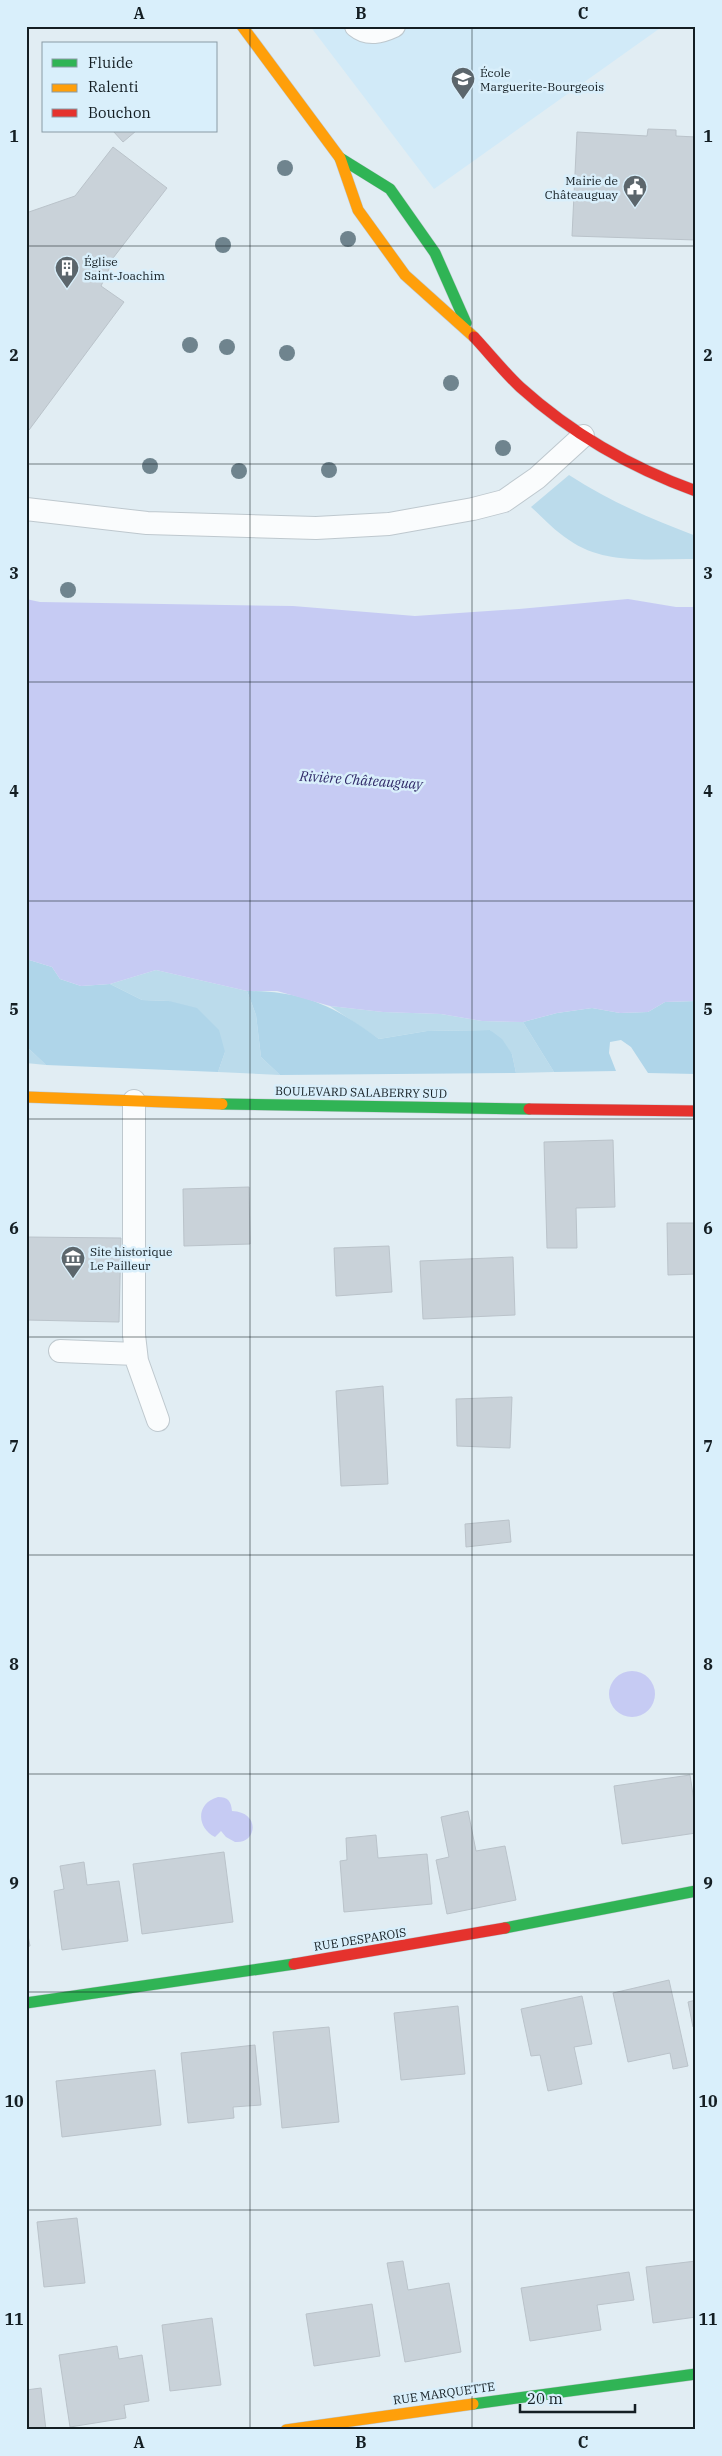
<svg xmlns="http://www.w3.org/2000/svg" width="722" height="2456" font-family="'IBM Plex Serif',serif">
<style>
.built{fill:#d1eaf8}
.green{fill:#bbdbeb}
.forest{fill:#afd5e9}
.water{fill:#c6cbf3}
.building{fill:#c9d2d9;stroke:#bac3ca}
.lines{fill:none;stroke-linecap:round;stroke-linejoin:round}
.lane-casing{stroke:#bec8ce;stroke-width:24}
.fast-casing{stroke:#bec8ce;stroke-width:12}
.slow-casing{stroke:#bec8ce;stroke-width:12}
.jam-casing{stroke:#bec8ce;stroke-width:12}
.lane{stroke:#fafcfd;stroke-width:22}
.fast{stroke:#30b455;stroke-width:11}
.slow{stroke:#ff9f0a;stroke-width:11}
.jam{stroke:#e5322d;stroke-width:11}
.tree{fill:#6f848e}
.grid{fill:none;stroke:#141e23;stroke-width:1;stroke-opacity:0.55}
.labels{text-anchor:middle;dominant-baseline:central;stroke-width:5;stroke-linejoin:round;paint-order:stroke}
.poi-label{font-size:12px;fill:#141e23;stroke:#d9effb;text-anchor:start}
.street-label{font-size:12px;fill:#141e23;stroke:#d9effb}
.water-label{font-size:14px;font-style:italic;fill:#2f2967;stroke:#d9effb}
.neatline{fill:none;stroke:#141e23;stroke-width:2}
.grid-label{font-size:16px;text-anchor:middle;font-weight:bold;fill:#141e23}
</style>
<rect width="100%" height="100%" fill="#e1edf3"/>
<!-- built -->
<path class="built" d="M310,26H663L434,189Z"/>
<!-- green -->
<path class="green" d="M569,475C609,501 651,519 696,536V559C653,558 606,566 569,540C555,531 543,518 531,507Z
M156,970L247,991L256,1015L261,1057L280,1075L218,1072L225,1052L169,1001L142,1000L110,984Z
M330,1006L383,1012L441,1014L482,1021L523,1022L554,1072L516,1073L512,1054L490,1030L427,1031L379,1039Z
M26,1046L46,1065L26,1063Z"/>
<!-- forest -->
<path class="forest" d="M26,959L52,967L60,979L81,986L110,984L142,1000L169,1001L197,1008L219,1030L225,1052L218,1072L46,1065L26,1046Z
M247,991C304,991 334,1006 379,1039L427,1031L490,1030L502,1039L512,1054L516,1073L280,1075L261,1057L256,1015Z
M696,1001V1074L648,1073L631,1047L621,1040L610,1042L609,1053L616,1071L554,1072L523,1022L557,1013L592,1008L620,1013L648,1012L665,1002Z"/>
<!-- water -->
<path class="water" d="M26,599L40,602L293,606L415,616L519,609L628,599L676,607H696V1001L665,1002L648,1012L620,1013L592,1008L557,1013L523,1022L482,1021L441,1014L383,1012L330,1006L277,991H247L156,970L110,984L81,986L60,979L52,967L26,959Z
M609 1694a23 23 0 1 1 46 0a23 23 0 1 1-46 0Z
M218,1797C228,1797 231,1801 232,1811C261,1812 257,1844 235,1842L226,1837L221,1831L215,1837C196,1827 196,1803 218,1797Z"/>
<!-- building -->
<path class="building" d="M648,129L676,130V136L696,137V240L572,236L577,132L647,136Z
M113,131H136L123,142Z
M113,147L167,188L110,262L109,269L101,286L124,302L29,430L26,427V213L75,196Z
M613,1140L615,1207L576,1208L577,1248H547L544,1142Z
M249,1187L250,1244L184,1246L183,1189Z
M667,1223H696V1274L668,1275Z
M26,1237L121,1238L119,1322L26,1320Z
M389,1246L392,1292L336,1296L334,1248Z
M513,1257L515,1315L423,1319L420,1261Z
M383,1386L388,1484L341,1486L336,1391Z
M512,1397L510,1448L457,1446L456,1399Z
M509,1520L511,1542L466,1547L465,1524Z
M690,1775L696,1814V1833L622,1844L614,1786Z
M468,1811L476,1851L505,1846L516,1900L447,1914L436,1860L449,1857L441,1817Z
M376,1835L378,1858L427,1854L432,1904L344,1912L340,1861L347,1860L346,1838Z
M224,1852L233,1922L142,1934L133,1864Z
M84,1862L87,1885L119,1881L128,1941L62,1950L54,1891L64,1889L60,1866Z
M26,1925L30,1946L26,1947Z
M669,1980L688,2066L673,2069L670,2053L628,2062L613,1993Z
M582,1996L592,2044L574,2047L582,2084L548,2091L540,2055L531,2056L521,2009Z
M696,2000V2027H693L688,2002Z
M458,2006L465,2074L401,2080L394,2013Z
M329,2027L339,2122L282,2128L273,2032Z
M255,2045L261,2105L233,2107L234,2118L188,2123L181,2053Z
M155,2070L161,2125L62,2137L56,2081Z
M77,2218L85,2283L44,2287L37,2222Z
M403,2261L408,2290L449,2283L461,2352L405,2362L387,2263Z
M696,2261V2317L653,2323L646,2267Z
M629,2272L634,2300L597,2305L601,2330L530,2341L521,2288Z
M372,2304L380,2356L314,2366L306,2314Z
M212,2318L221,2385L170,2391L162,2325Z
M117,2346L119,2359L142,2355L149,2401L124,2405L126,2418L70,2427L59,2355Z
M41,2388L46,2430H26V2390Z"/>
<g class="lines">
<defs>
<path id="lane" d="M356,26C368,36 381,32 394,26
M26,509L147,523L316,528L389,524L473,509L504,501L537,478L583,436
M134,1101V1335L137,1361L158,1420
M60,1351L136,1354"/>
<path id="fast" d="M340,158L390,189L435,253L466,323
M222,1104L529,1109
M505,1928L696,1891
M26,2003L294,1964
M473,2404L696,2374"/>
<path id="slow" d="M242,26L340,158L358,210L405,275L474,337
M26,1097L222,1104
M286,2430L473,2404"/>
<path id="jam" d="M474,337C489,353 504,372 520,387C571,433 632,468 696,491
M529,1109L696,1111
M294,1964L505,1928"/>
</defs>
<!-- lane casing -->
<use href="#lane" class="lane-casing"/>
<!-- fast casing -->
<use href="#fast" class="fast-casing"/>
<!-- slow casing -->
<use href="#slow" class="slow-casing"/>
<!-- jam casing -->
<use href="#jam" class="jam-casing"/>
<!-- lane -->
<use href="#lane" class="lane"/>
<!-- fast -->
<use href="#fast" class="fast"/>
<!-- slow -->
<use href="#slow" class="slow"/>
<!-- jam -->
<use href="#jam" class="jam"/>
</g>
<!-- trees -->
<g class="tree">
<circle cx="285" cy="168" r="8"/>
<circle cx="348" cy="239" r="8"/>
<circle cx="223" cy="245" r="8"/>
<circle cx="190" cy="345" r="8"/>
<circle cx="227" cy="347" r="8"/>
<circle cx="287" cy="353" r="8"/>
<circle cx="451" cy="383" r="8"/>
<circle cx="503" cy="448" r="8"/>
<circle cx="150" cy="466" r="8"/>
<circle cx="329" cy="470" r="8"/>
<circle cx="239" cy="471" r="8"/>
<circle cx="68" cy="590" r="8"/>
</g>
<!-- grid -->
<path class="grid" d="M250,26V2430M472,26V2430M26,246H696M26,464H696M26,682H696M26,901H696M26,1119H696M26,1337H696M26,1555H696M26,1774H696M26,1992H696M26,2210H696"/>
<!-- icons -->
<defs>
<symbol id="school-pin" viewBox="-11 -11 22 30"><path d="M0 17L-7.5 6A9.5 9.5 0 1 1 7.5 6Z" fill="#5c666c" stroke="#d9effb"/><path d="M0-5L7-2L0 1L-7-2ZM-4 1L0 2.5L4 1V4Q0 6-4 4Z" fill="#fff"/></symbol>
<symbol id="civic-pin" viewBox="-11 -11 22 30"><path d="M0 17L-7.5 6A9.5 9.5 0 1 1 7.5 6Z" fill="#5c666c" stroke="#d9effb"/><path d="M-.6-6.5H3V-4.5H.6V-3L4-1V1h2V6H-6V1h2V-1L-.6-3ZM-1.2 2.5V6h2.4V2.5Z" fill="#fff"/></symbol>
<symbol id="building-pin" viewBox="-11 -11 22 30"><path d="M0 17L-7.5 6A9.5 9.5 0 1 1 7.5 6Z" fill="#5c666c" stroke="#d9effb"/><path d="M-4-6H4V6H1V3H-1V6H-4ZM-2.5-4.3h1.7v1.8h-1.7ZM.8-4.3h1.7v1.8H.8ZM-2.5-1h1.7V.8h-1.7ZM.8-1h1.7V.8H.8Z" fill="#fff"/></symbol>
<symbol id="museum-pin" viewBox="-11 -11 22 30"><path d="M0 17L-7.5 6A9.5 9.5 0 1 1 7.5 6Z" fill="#5c666c" stroke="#d9effb"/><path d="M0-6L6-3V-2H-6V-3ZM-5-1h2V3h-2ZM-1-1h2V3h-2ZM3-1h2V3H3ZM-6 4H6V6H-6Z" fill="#fff"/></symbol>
</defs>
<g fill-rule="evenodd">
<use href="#school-pin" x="449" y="65" width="28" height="38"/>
<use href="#civic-pin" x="621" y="173" width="28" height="38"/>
<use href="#building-pin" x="53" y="254" width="28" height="38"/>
<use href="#museum-pin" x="59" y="1244" width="28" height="38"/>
</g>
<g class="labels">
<!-- poi labels -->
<g class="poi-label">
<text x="480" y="72">École<tspan x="480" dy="14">Marguerite-Bourgeois</tspan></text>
<text x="618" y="180" text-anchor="end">Mairie de<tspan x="618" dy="14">Châteauguay</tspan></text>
<text x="84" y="261">Église<tspan x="84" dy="14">Saint-Joachim</tspan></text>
<text x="90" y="1251">Site historique<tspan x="90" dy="14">Le Pailleur</tspan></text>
</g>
<!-- street labels -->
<g class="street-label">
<text transform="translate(361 1092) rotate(1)">BOULEVARD SALABERRY SUD</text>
<text transform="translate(360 1939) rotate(-9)">RUE DESPAROIS</text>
<text transform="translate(444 2393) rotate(-8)">RUE MARQUETTE</text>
</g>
<!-- water labels -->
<g class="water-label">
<text transform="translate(361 780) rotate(4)">Rivière Châteauguay</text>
</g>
</g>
<!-- border -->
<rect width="722" height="2456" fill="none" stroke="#d9effb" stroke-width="55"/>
<!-- legend -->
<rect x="42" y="42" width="175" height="90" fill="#d9effb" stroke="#8a9ba5"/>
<rect x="52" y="59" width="25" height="8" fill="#30b455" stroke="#8a9ba5"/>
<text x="88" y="68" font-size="15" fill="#141e23">Fluide</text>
<rect x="52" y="84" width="25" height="8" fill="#ff9f0a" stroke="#8a9ba5"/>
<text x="88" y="92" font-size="15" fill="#141e23">Ralenti</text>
<rect x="52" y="109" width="25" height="8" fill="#e5322d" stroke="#8a9ba5"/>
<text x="88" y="118" font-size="15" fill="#141e23">Bouchon</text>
<!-- scale -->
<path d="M520 2404v8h115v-8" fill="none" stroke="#141e23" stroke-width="2.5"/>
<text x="527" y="2404" font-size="15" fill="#141e23" stroke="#d9effb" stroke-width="4" paint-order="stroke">20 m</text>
<rect x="28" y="28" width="666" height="2400" class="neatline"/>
<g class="grid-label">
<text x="139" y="19">A</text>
<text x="361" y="19">B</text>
<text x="583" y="19">C</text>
<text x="14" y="142">1</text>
<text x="708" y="142">1</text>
<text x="14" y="361">2</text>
<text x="708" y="361">2</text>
<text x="14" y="579">3</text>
<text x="708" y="579">3</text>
<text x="14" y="797">4</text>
<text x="708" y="797">4</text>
<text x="14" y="1015">5</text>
<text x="708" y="1015">5</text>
<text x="14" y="1234">6</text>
<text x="708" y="1234">6</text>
<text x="14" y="1452">7</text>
<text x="708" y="1452">7</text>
<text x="14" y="1670">8</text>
<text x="708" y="1670">8</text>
<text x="14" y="1889">9</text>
<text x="708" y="1889">9</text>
<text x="14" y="2107">10</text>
<text x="708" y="2107">10</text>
<text x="14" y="2325">11</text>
<text x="708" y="2325">11</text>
<text x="139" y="2448">A</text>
<text x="361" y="2448">B</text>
<text x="583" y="2448">C</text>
</g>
</svg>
